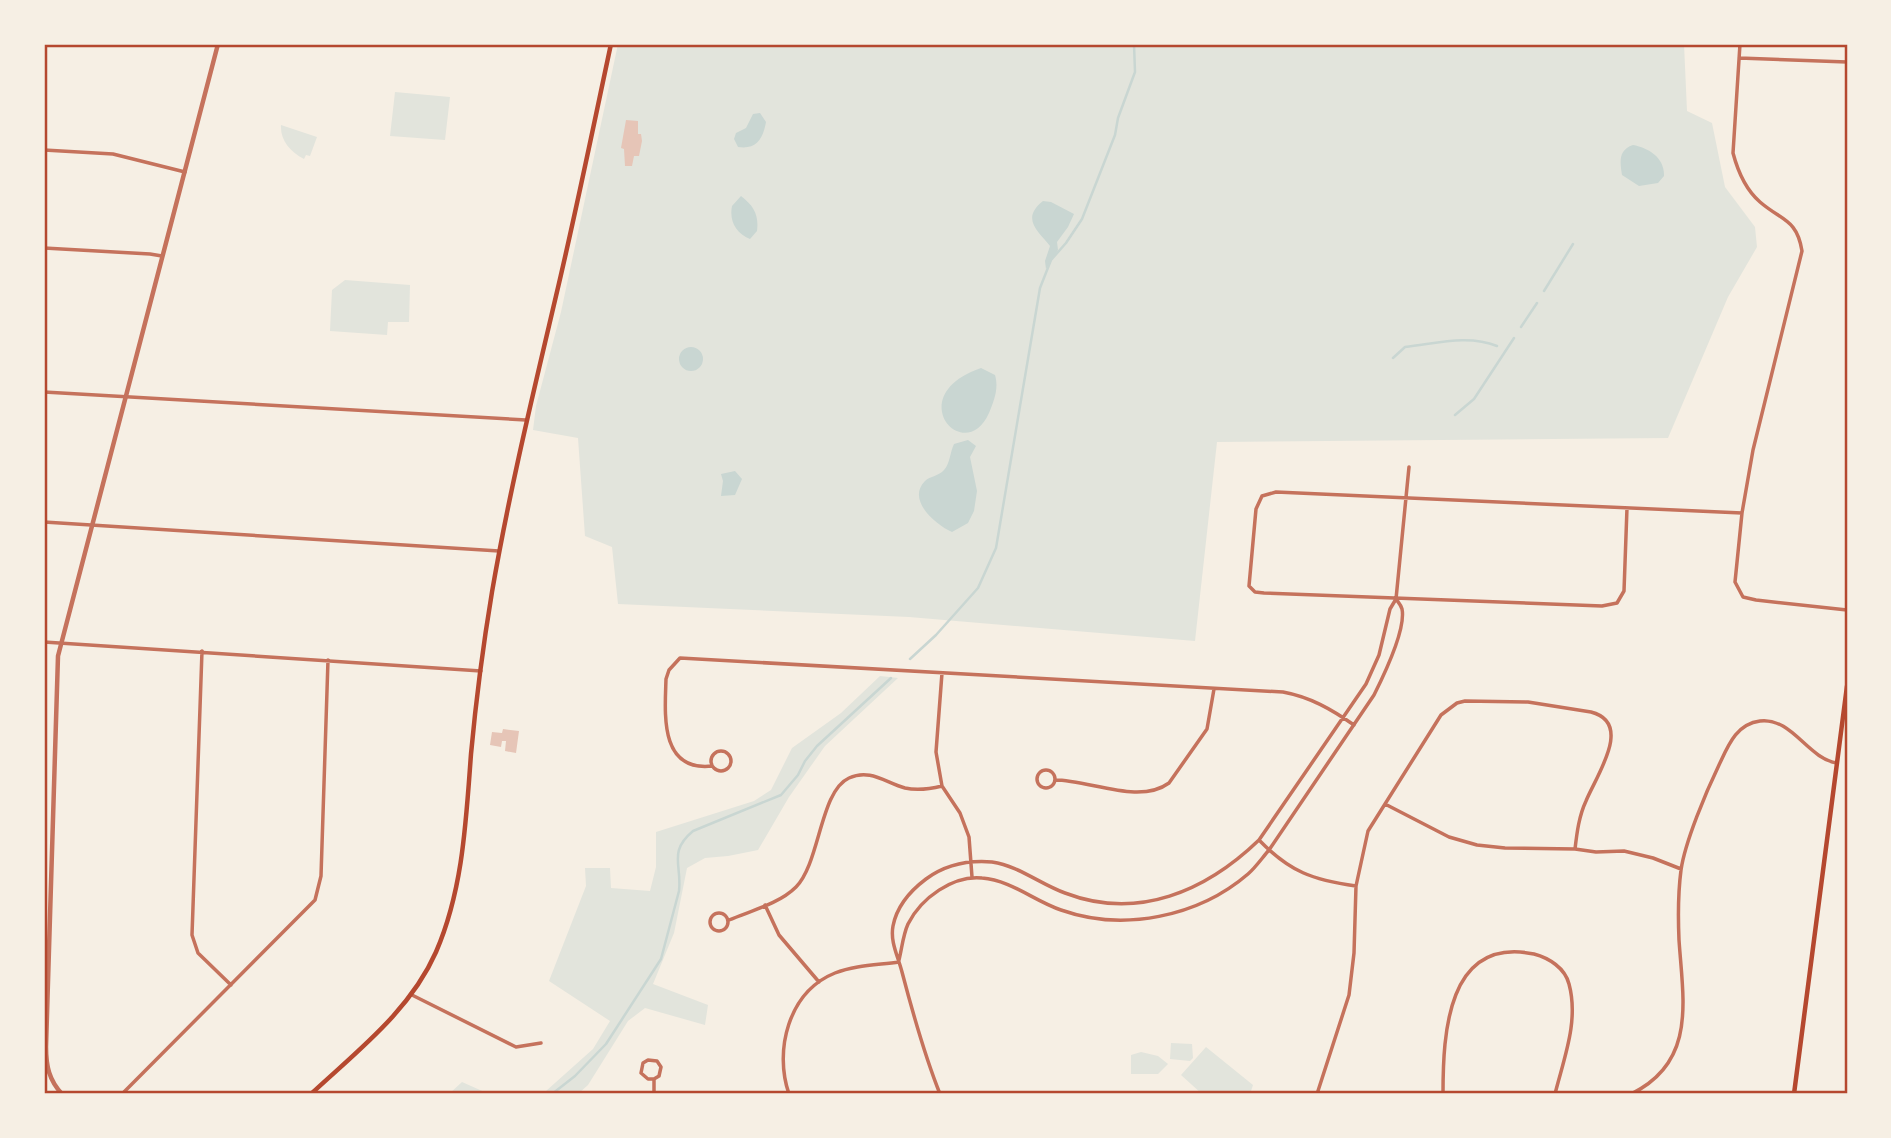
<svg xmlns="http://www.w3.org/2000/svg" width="1891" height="1138" font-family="'Golos Text',sans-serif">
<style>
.green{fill:#e2e4dc}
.water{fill:#c9d6d2}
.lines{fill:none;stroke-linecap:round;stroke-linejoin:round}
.stream{stroke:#c9d6d2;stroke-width:2.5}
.building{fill:#e6c5b7}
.minor{stroke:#c5725c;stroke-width:3.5}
.tertiary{stroke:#c5725c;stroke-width:4.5}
.secondary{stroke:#b5482f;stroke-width:4.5}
.neatline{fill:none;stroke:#b5482f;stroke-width:2.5}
</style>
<rect width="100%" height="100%" fill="#f6efe4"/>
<!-- green -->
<path class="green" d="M618,44H1684L1687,111L1712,123L1725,187L1755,227L1757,247L1728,297L1668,438L1217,442L1195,641L909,617L618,604L612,547L585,536L578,438L533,430L536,406L561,312Z
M395,92L450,97L445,140L390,136Z
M281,125L317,137L310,156L306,155L304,159C290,152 280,140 281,125Z
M345,280L410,285L409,322H388L387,335L330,331L332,290Z
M880,676L898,678L825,746L789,797L758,850L728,856L705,858L687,868L674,933L653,984L708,1005L705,1025L645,1008L628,1021L588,1085L578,1094H531L546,1091L593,1049L610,1021L549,981L586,886L585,868H610L611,888L650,891L656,867V832L754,801L771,790L792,748L841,713Z
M1171,1043L1192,1044L1193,1058L1190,1061L1170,1059Z
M1206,1047L1253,1085L1250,1094H1202L1181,1075Z
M1141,1052L1158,1056L1168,1064L1158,1074H1131V1055Z
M462,1082L489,1094H449Z"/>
<!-- water -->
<path class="water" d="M760,113L766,122C763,138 757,150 738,147L734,139L736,133L746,128L753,114Z
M1633,145C1649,148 1665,158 1664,176L1658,183L1639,186L1622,175C1620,162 1618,150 1633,145Z
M741,196C754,206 759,215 757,231L750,239C736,233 729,221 732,206Z
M1043,201L1051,202L1074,214L1068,227L1057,242L1058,250L1046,269L1045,261L1050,246C1039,232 1020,219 1043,201Z
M679 359a12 12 0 1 1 24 0a12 12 0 1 1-24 0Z
M981,368L995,375C999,388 994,401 989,413C965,467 900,396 981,368Z
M968,440L976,446L970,457L977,491L974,511L968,523L952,532C936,525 906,500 925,481C930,476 939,476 944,470C950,464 950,452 954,444Z
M735,471L742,479L735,495L721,496L723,481L721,474Z"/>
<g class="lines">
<!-- stream -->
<path class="stream" d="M1544,291L1573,244
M1521,327L1537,303
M1393,358L1405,347C1435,344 1467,334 1497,346
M1455,415L1474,399L1514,338
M910,659L936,635L978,588L996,548L1040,288L1051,260L1066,243L1082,219L1115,135L1118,118L1135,72L1134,44
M552,1094L575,1076L606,1044L661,959L679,891C682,864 668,852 693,831L781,795L798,775L805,761L817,746L891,678"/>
</g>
<!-- building -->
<path class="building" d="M626,120L638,121V134H641L642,141L639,156H634L632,166H625L624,149L621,148Z
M503,729L519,731L516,753L505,751L506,741H502L501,747L490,745L492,732L502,733Z"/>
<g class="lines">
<!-- minor -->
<path class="minor" d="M1740,44L1733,153C1738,172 1745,189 1760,202C1782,221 1797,219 1802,251L1753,450L1742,513L1735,582L1743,597L1756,600L1847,610
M1739,58L1847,62
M44,150L113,154L185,172
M44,248L150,254L162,256
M44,392L526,420
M1627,508L1624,591L1617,603L1602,606L1264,593L1255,592L1249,586L1256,509L1262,496L1276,492C1431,499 1586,506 1742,513
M44,522L499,551
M44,642L481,671
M202,651L192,935L198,953L231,985
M942,673L936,752L942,786L960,813L969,837L972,877
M711 761a10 10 0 1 1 20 0a10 10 0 1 1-20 0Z
M712,766C659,772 665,713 666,679L669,670L680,658L1283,692C1310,697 1331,709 1354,725
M1037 779a9 9 0 1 1 18 0a9 9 0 1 1-18 0Z
M1055,780C1090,780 1139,805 1169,783L1207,729L1214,689
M1385,804L1449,837L1477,845L1505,848L1575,849L1596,852L1624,851L1653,858L1681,869
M1259,840C1290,872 1313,880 1356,886
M765,905L779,935L819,982
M710 922a9 9 0 1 1 18 0a9 9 0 1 1-18 0Z
M729,920C750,911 779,904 796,887C820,863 820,791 849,778C870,768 886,783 905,788C918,791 930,789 942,786
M899,960C902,948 903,935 908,924C921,898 953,875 982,878C1011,880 1034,901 1061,910C1123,932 1198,917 1248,874C1256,867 1262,858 1269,850L1374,695C1383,677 1406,629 1402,609C1401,605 1398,602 1396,599
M412,995L516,1047L541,1043
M654,1079H648L641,1073L643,1063L648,1060L657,1061L661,1067L659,1076L654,1079V1094
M122,1094L315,900L321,876L328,660
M789,1094C774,1051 788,992 835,973C855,965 878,965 899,962
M940,1094C924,1054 913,1014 902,972C898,956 890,942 893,926C897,905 910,891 926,879C945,865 968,860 992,862C1019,866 1040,884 1065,893C1138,921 1206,891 1259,840L1366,684L1379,655L1390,609L1396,599L1409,467
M1317,1094L1349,995L1354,953L1356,886L1368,831L1441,715L1457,703L1465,701L1528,702L1591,712C1634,723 1596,776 1586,801C1579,816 1577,832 1575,849
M1443,1094C1443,1034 1447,936 1534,954C1549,958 1565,968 1569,984C1579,1021 1564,1058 1555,1094
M1631,1094C1697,1062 1683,1000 1679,940C1678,917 1678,893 1681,870C1685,842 1706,792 1719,765C1728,746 1736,724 1760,721C1792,717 1808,759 1837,763"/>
<!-- tertiary -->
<path class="tertiary" d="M62,1094C49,1080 46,1066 46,1047L58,656L218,44"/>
<!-- secondary -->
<path class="secondary" d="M311,1094C357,1051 410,1011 436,952C463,890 466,821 471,754C476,700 483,646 492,592C509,493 533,394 556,296C576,212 593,128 611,44
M1794,1094L1847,686"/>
</g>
<!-- border -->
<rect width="1891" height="1138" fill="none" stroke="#f6efe4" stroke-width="91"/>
<rect x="46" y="46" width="1800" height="1046" class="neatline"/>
</svg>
